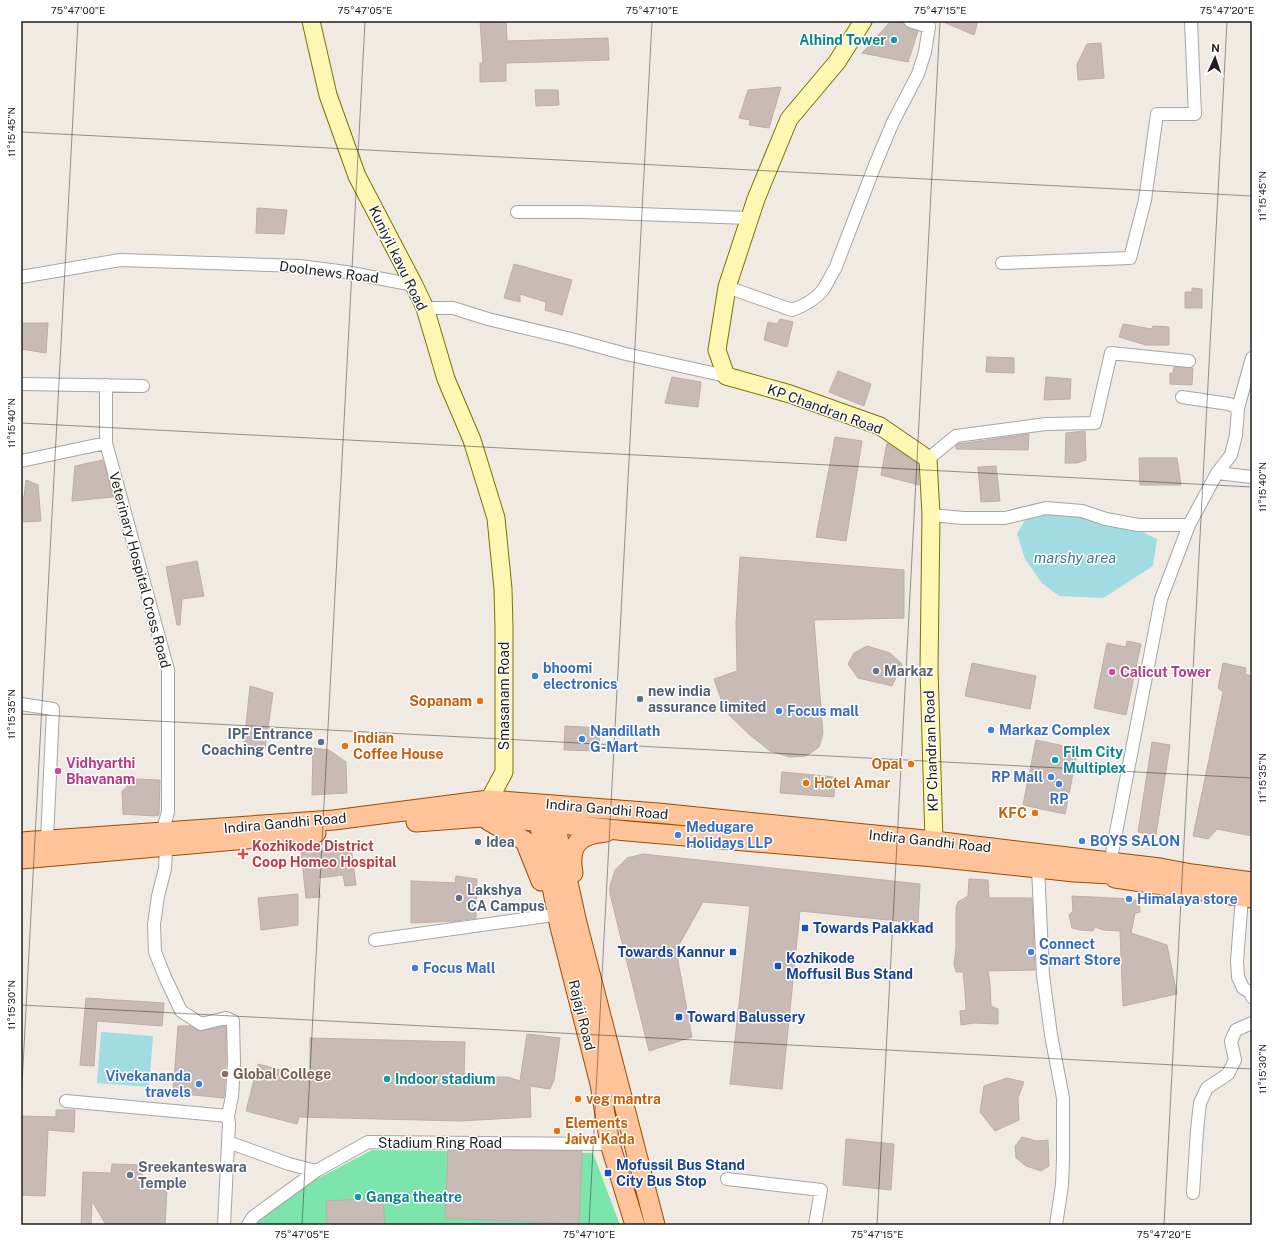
<svg xmlns="http://www.w3.org/2000/svg" width="1273" height="1246" font-family="'Public Sans',sans-serif">
<style>
.pitch{fill:#7be5ac}
.water{fill:#a0dce1}
.building{fill:#c8bbb6;stroke:#c2ada4}
.lines{fill:none;stroke-linecap:round;stroke-linejoin:round}
.street-casing{stroke:#a5a5a5;stroke-width:14}
.secondary-casing{stroke:#7a7400;stroke-width:19}
.primary-casing{stroke:#984e00;stroke-width:21}
.street{stroke:#fff;stroke-width:12}
.secondary{stroke:#fef6b3;stroke-width:17}
.primary{stroke:#ffc399;stroke-width:19}
.ticks{fill:none;stroke:#1e1e1e;stroke-width:1;stroke-opacity:0.45}
.culture-dot{fill:#0f9aa8;stroke:#fff;stroke-width:1.5}
.worship-dot{fill:#6b7280;stroke:#fff;stroke-width:1.5}
.hotel-dot{fill:#d1479c;stroke:#fff;stroke-width:1.5}
.shop-dot{fill:#3f7fe0;stroke:#fff;stroke-width:1.5}
.service-dot{fill:#5c6f8a;stroke:#fff;stroke-width:1.5}
.food-dot{fill:#e8710a;stroke:#fff;stroke-width:1.5}
.health-dot{fill:#e0444e;stroke:#fff;stroke-width:1.5}
.transit-dot{fill:#1a4fb4;stroke:#fff;stroke-width:1.5}
.education-dot{fill:#8d6e63;stroke:#fff;stroke-width:1.5}
.labels{text-anchor:middle;dominant-baseline:central;stroke-width:3;stroke-linejoin:round;paint-order:stroke}
.culture-label{font-size:14px;font-weight:bold;fill:#0d838f;stroke:#fff;text-anchor:start}
.street-label{font-size:14px;fill:#1e1e1e;stroke:#fff}
.shop-label{font-size:14px;font-weight:bold;fill:#366cbe;stroke:#fff;text-anchor:start}
.worship-label{font-size:14px;font-weight:bold;fill:#5b616d;stroke:#fff;text-anchor:start}
.hotel-label{font-size:14px;font-weight:bold;fill:#b23c85;stroke:#fff;text-anchor:start}
.service-label{font-size:14px;font-weight:bold;fill:#4e5e75;stroke:#fff;text-anchor:start}
.food-label{font-size:14px;font-weight:bold;fill:#c56008;stroke:#fff;text-anchor:start}
.health-label{font-size:14px;font-weight:bold;fill:#be3a42;stroke:#fff;text-anchor:start}
.transit-label{font-size:14px;font-weight:bold;fill:#164399;stroke:#fff;text-anchor:start}
.education-label{font-size:14px;font-weight:bold;fill:#785e54;stroke:#fff;text-anchor:start}
.water-label{font-size:15px;font-style:italic;fill:#3c7a9c;stroke:#fff}
.neatline{fill:none;stroke:#1e1e1e;stroke-width:1.5}
.ticks-label{font-size:10px;text-anchor:middle;fill:#1e1e1e}
</style>
<rect width="100%" height="100%" fill="#f0eae3"/>
<!-- pitch -->
<path class="pitch" d="M372,1150L593,1153L620,1225H254V1223L315,1180Z"/>
<!-- water -->
<path class="water" d="M1045,513L1070,515L1094,521L1134,528L1157,539L1153,566L1103,598L1059,596L1042,583L1025,559L1017,534L1025,520Z
M101,1032L153,1036L149,1087L97,1083Z"/>
<!-- building -->
<path class="building" d="M480,21H506L507,41L608,38L609,60L506,63V81L480,82V63H483Z
M891,21L903,22L907,28L918,31L908,62L862,53Z
M941,21H978L974,35Z
M1101,43L1104,78L1078,80L1077,64L1087,44Z
M781,87L769,128L749,125L750,120L739,118L748,90Z
M535,90H558L559,105L536,106Z
M257,208L287,210L284,234L256,233Z
M514,264L572,280L562,315L545,310L546,302L520,294V302L504,298Z
M1192,288L1202,289V308H1185V292H1192Z
M780,319L793,322L787,347L764,340L768,322L777,324Z
M21,323H48L46,353L21,349Z
M1123,324L1152,329L1153,326L1169,327V345H1146L1119,337Z
M987,357L1014,358V373L986,372Z
M1174,367L1193,368L1192,385L1170,384V373H1173Z
M838,371L871,384L864,406L829,392Z
M672,377L701,382L698,407L665,403Z
M1046,377L1071,379L1070,399L1044,400Z
M1085,431L1086,460L1077,463H1065L1066,433Z
M1029,434L1028,450L956,449V446L958,444Z
M835,437L862,441L846,541L816,537Z
M887,443L918,464L919,485L881,475Z
M1139,458H1177L1181,485H1140Z
M103,460L113,497L72,501L75,466Z
M996,466L1000,501L981,502L978,467Z
M26,480L38,485L41,521L21,522V497H24Z
M740,557L904,570V618L814,620L823,734L819,747L806,756L790,757L770,751L750,735L730,716L723,705L714,679L737,671L736,623Z
M197,561L204,596L182,599L180,625H177L166,567Z
M1127,641L1141,644L1126,715L1094,708L1107,643L1126,647Z
M867,646L890,653L902,664L892,686L858,678L848,664L854,653Z
M972,663L1036,676L1030,709L965,696Z
M1223,663L1246,668L1245,674L1252,676V836L1217,829L1208,839L1193,836L1223,692L1218,688Z
M250,686L273,693L265,749L244,744Z
M565,726L600,728L599,751L564,750Z
M1036,740L1078,749L1065,814L1023,805Z
M1152,742L1170,745L1156,835L1138,832Z
M313,748L329,750L346,762L347,793L312,795Z
M782,772L835,777L834,797L780,793Z
M138,779L160,780L159,815L155,816L123,814L122,791L127,787L125,781Z
M351,847L356,885L345,886L343,875L318,878L320,897L306,898L301,852Z
M643,854L920,884L918,923L800,911L782,1089L730,1084L750,906L703,902L676,950L692,1037L649,1051L610,894V886L615,870L627,858Z
M456,876L477,879L476,918L456,921L411,923V881L455,883Z
M969,879L988,880L989,898H1032L1035,970L988,971L990,984L991,1006L998,1009V1024L974,1023L961,1025L960,1011L966,1010L965,992L963,972H956L954,964L956,947V908L958,902L968,896Z
M298,894V925L261,930L258,898Z
M1072,896L1131,899L1139,901L1140,912L1135,913L1131,933L1167,945L1177,994L1123,1006L1120,931L1103,930L1095,927L1093,931L1080,930L1072,928L1069,915L1073,911Z
M86,998L164,1003L162,1026L97,1021L94,1066L80,1065Z
M178,1026H191L200,1031L226,1026V1063L224,1098L173,1093Z
M527,1034L560,1038L554,1080L550,1089L530,1086L531,1117L460,1121L299,1117L297,1124L246,1111L258,1064L310,1078V1038L465,1042L464,1078L507,1077L520,1081Z
M1007,1078L1024,1082L1018,1098L1019,1120L995,1131L980,1112L984,1086Z
M56,1110H75L74,1132L48,1130L45,1196L21,1195V1116L56,1117Z
M1022,1137L1036,1141L1048,1140L1049,1166L1041,1171L1026,1166L1016,1158L1015,1146Z
M846,1139L894,1144L891,1190L843,1185Z
M448,1150L582,1151L579,1224L445,1218Z
M112,1164L143,1165L142,1189L167,1190L165,1225H106L92,1201L91,1225H81L83,1172L111,1173Z
M383,1198L385,1225H327L326,1201Z"/>
<g class="lines">
<defs>
<path id="street" d="M517,212H583L749,218
M1002,263L1130,258L1145,200L1157,114H1195L1191,21
M21,277L120,260L300,266L346,272L414,285
M727,287L792,310C803,306 814,301 822,291C827,285 830,276 835,269L875,165L893,122L918,74L925,52L929,27L910,21
M425,308H453L488,319L571,339L626,354L726,376
M21,384L143,386
M106,385V443
M1182,397L1229,404L1238,408
M928,459L956,436L1046,424L1095,423L1111,353L1189,361
M21,461L106,443L168,670V812L162,833
M1217,473L1252,477
M931,515L963,518H1005L1046,508L1082,511L1106,519L1138,525H1189
M21,704L53,709L47,840
M166,847L165,869L158,896L154,924L155,952L165,977L181,1011L201,1024L226,1018L233,1021L234,1063L232,1096L228,1116
M1112,853L1161,599L1189,525L1217,473L1231,455L1236,435L1238,408L1252,358
M1038,868L1043,975L1051,1035L1063,1098V1159L1062,1185L1056,1225
M1242,897L1237,961L1238,977L1243,988L1251,993L1252,997
M375,940L553,915
M66,1101L228,1116L229,1124L224,1225
M228,1142L289,1164L316,1171
M727,1179L821,1190L815,1225
M1193,1193L1197,1130L1200,1103L1207,1088L1228,1074L1235,1060L1231,1041L1236,1030L1252,1023
M248,1225L253,1217L316,1171L368,1142L610,1144"/>
<path id="secondary" d="M311,21L328,95L357,176L414,285L425,308L446,379L472,440L496,518L503,589L504,628V772L489,800
M863,21L837,62L789,119L756,199L727,287L717,350L726,376L790,394L880,426L928,459L931,515L929,669L934,841"/>
<path id="primary" d="M544,811L539,822L560,927L600,1084L610,1144L635,1225
M551,813L555,824L577,923L655,1225
M489,821L525,841L541,881
M416,822L482,817L514,819L627,831L934,857L1074,872L1129,875
M21,842L334,820L489,800L658,813L934,841L1160,868L1192,874L1252,882
M21,859L316,833
M573,873C568,845 579,834 606,832
M1115,878L1252,898"/>
</defs>
<!-- street casing -->
<use href="#street" class="street-casing"/>
<!-- secondary casing -->
<use href="#secondary" class="secondary-casing"/>
<!-- primary casing -->
<use href="#primary" class="primary-casing"/>
<!-- street -->
<use href="#street" class="street"/>
<!-- secondary -->
<use href="#secondary" class="secondary"/>
<!-- primary -->
<use href="#primary" class="primary"/>
</g>
<!-- ticks -->
<path class="ticks" d="M21,132L1252,196M21,423L1252,487M21,714L1252,778M21,1005L1252,1069M21,1104L78,21M302,1225L365,21M589,1225L652,21M877,1225L940,21M1164,1225L1227,21"/>
<!-- markers -->
<g class="culture-dot">
<circle cx="894" cy="40" r="4"/>
<circle cx="1055" cy="760" r="4"/>
<circle cx="387" cy="1079" r="4"/>
<circle cx="358" cy="1197" r="4"/>
</g>
<g class="worship-dot">
<circle cx="876" cy="671" r="4"/>
<circle cx="130" cy="1175" r="4"/>
</g>
<g class="hotel-dot">
<circle cx="1112" cy="672" r="4"/>
<circle cx="58" cy="771" r="4"/>
</g>
<g class="shop-dot">
<circle cx="535" cy="676" r="4"/>
<circle cx="779" cy="711" r="4"/>
<circle cx="991" cy="730" r="4"/>
<circle cx="582" cy="739" r="4"/>
<circle cx="1051" cy="777" r="4"/>
<circle cx="1059" cy="784" r="4"/>
<circle cx="678" cy="835" r="4"/>
<circle cx="1082" cy="841" r="4"/>
<circle cx="1129" cy="899" r="4"/>
<circle cx="1031" cy="952" r="4"/>
<circle cx="415" cy="968" r="4"/>
<circle cx="199" cy="1084" r="4"/>
</g>
<g class="service-dot">
<circle cx="640" cy="699" r="4"/>
<circle cx="321" cy="742" r="4"/>
<circle cx="478" cy="842" r="4"/>
<circle cx="459" cy="898" r="4"/>
</g>
<g class="food-dot">
<circle cx="480" cy="701" r="4"/>
<circle cx="345" cy="746" r="4"/>
<circle cx="911" cy="764" r="4"/>
<circle cx="806" cy="783" r="4"/>
<circle cx="1035" cy="813" r="4"/>
<circle cx="578" cy="1099" r="4"/>
<circle cx="557" cy="1131" r="4"/>
</g>
<path class="health-dot" d="M241 848h4v4h4v4h-4v4h-4v-4h-4v-4h4z"/>
<g class="transit-dot">
<rect x="801" y="924" width="8" height="8" rx="2"/>
<rect x="729" y="948" width="8" height="8" rx="2"/>
<rect x="774" y="962" width="8" height="8" rx="2"/>
<rect x="675" y="1013" width="8" height="8" rx="2"/>
<rect x="604" y="1169" width="8" height="8" rx="2"/>
</g>
<circle class="education-dot" cx="225" cy="1074" r="4"/>
<g class="labels">
<!-- culture labels -->
<g class="culture-label">
<text x="886" y="40" text-anchor="end">Alhind Tower</text>
<text x="1063" y="752">Film City<tspan x="1063" dy="16">Multiplex</tspan></text>
<text x="395" y="1079">Indoor stadium</text>
<text x="366" y="1197">Ganga theatre</text>
</g>
<!-- street labels -->
<g class="street-label">
<text transform="translate(398 258) rotate(64)">Kuniyil kavu Road</text>
<text transform="translate(329 272) rotate(7)">Doolnews Road</text>
<text transform="translate(825 409) rotate(20)">KP Chandran Road</text>
<text transform="translate(140 570) rotate(75)">Veterinary Hospital Cross Road</text>
<text transform="translate(504 696) rotate(-90)">Smasanam Road</text>
<text transform="translate(931 751) rotate(-92)">KP Chandran Road</text>
<text transform="translate(607 809) rotate(5)">Indira Gandhi Road</text>
<text transform="translate(285 823) rotate(-5)">Indira Gandhi Road</text>
<text transform="translate(930 841) rotate(6)">Indira Gandhi Road</text>
<text transform="translate(582 1015) rotate(76)">Rajaji Road</text>
<text x="440" y="1143">Stadium Ring Road</text>
</g>
<!-- shop labels -->
<g class="shop-label">
<text x="543" y="668">bhoomi<tspan x="543" dy="16">electronics</tspan></text>
<text x="787" y="711">Focus mall</text>
<text x="999" y="730">Markaz Complex</text>
<text x="590" y="731">Nandillath<tspan x="590" dy="16">G-Mart</tspan></text>
<text x="1043" y="777" text-anchor="end">RP Mall</text>
<text x="1059" y="799" text-anchor="middle">RP</text>
<text x="686" y="827">Medugare<tspan x="686" dy="16">Holidays LLP</tspan></text>
<text x="1090" y="841">BOYS SALON</text>
<text x="1137" y="899">Himalaya store</text>
<text x="1039" y="944">Connect<tspan x="1039" dy="16">Smart Store</tspan></text>
<text x="423" y="968">Focus Mall</text>
<text x="191" y="1076" text-anchor="end">Vivekananda<tspan x="191" dy="16">travels</tspan></text>
</g>
<!-- worship labels -->
<g class="worship-label">
<text x="884" y="671">Markaz</text>
<text x="138" y="1167">Sreekanteswara<tspan x="138" dy="16">Temple</tspan></text>
</g>
<!-- hotel labels -->
<g class="hotel-label">
<text x="1120" y="672">Calicut Tower</text>
<text x="66" y="763">Vidhyarthi<tspan x="66" dy="16">Bhavanam</tspan></text>
</g>
<!-- service labels -->
<g class="service-label">
<text x="648" y="691">new india<tspan x="648" dy="16">assurance limited</tspan></text>
<text x="313" y="734" text-anchor="end">IPF Entrance<tspan x="313" dy="16">Coaching Centre</tspan></text>
<text x="486" y="842">Idea</text>
<text x="467" y="890">Lakshya<tspan x="467" dy="16">CA Campus</tspan></text>
</g>
<!-- food labels -->
<g class="food-label">
<text x="472" y="701" text-anchor="end">Sopanam</text>
<text x="353" y="738">Indian<tspan x="353" dy="16">Coffee House</tspan></text>
<text x="903" y="764" text-anchor="end">Opal</text>
<text x="814" y="783">Hotel Amar</text>
<text x="1027" y="813" text-anchor="end">KFC</text>
<text x="586" y="1099">veg mantra</text>
<text x="565" y="1123">Elements<tspan x="565" dy="16">Jaiva Kada</tspan></text>
</g>
<!-- health labels -->
<g class="health-label">
<text x="252" y="846">Kozhikode District<tspan x="252" dy="16">Coop Homeo Hospital</tspan></text>
</g>
<!-- transit labels -->
<g class="transit-label">
<text x="813" y="928">Towards Palakkad</text>
<text x="725" y="952" text-anchor="end">Towards Kannur</text>
<text x="786" y="958">Kozhikode<tspan x="786" dy="16">Moffusil Bus Stand</tspan></text>
<text x="687" y="1017">Toward Balussery</text>
<text x="616" y="1165">Mofussil Bus Stand<tspan x="616" dy="16">City Bus Stop</tspan></text>
</g>
<!-- education labels -->
<g class="education-label">
<text x="233" y="1074">Global College</text>
</g>
<!-- water labels -->
<g class="water-label">
<text x="1075" y="557">marshy area</text>
</g>
</g>
<!-- border -->
<rect width="1273" height="1246" fill="none" stroke="#ffffff" stroke-width="44"/>
<!-- north arrow -->
<g transform="translate(1215 58) rotate(3)" stroke="#ffffff" stroke-width="3" paint-order="stroke">
<path d="M0-3L7 15L0 10L-7 15Z" fill="#1e1e1e"/>
<text y="-6" font-size="11" font-weight="bold" text-anchor="middle" fill="#1e1e1e">N</text>
</g>
<rect x="22" y="22" width="1229" height="1202" class="neatline"/>
<g class="ticks-label">
<text x="78" y="14">75°47'00"E</text>
<text x="365" y="14">75°47'05"E</text>
<text x="652" y="14">75°47'10"E</text>
<text x="940" y="14">75°47'15"E</text>
<text x="1227" y="14">75°47'20"E</text>
<text transform="translate(11 132) rotate(-90)" y="4">11°15'45"N</text>
<text transform="translate(1262 196) rotate(-90)" y="4">11°15'45"N</text>
<text transform="translate(11 423) rotate(-90)" y="4">11°15'40"N</text>
<text transform="translate(1262 487) rotate(-90)" y="4">11°15'40"N</text>
<text transform="translate(11 714) rotate(-90)" y="4">11°15'35"N</text>
<text transform="translate(1262 778) rotate(-90)" y="4">11°15'35"N</text>
<text transform="translate(11 1005) rotate(-90)" y="4">11°15'30"N</text>
<text transform="translate(1262 1069) rotate(-90)" y="4">11°15'30"N</text>
<text x="302" y="1238">75°47'05"E</text>
<text x="589" y="1238">75°47'10"E</text>
<text x="877" y="1238">75°47'15"E</text>
<text x="1164" y="1238">75°47'20"E</text>
</g>
</svg>
